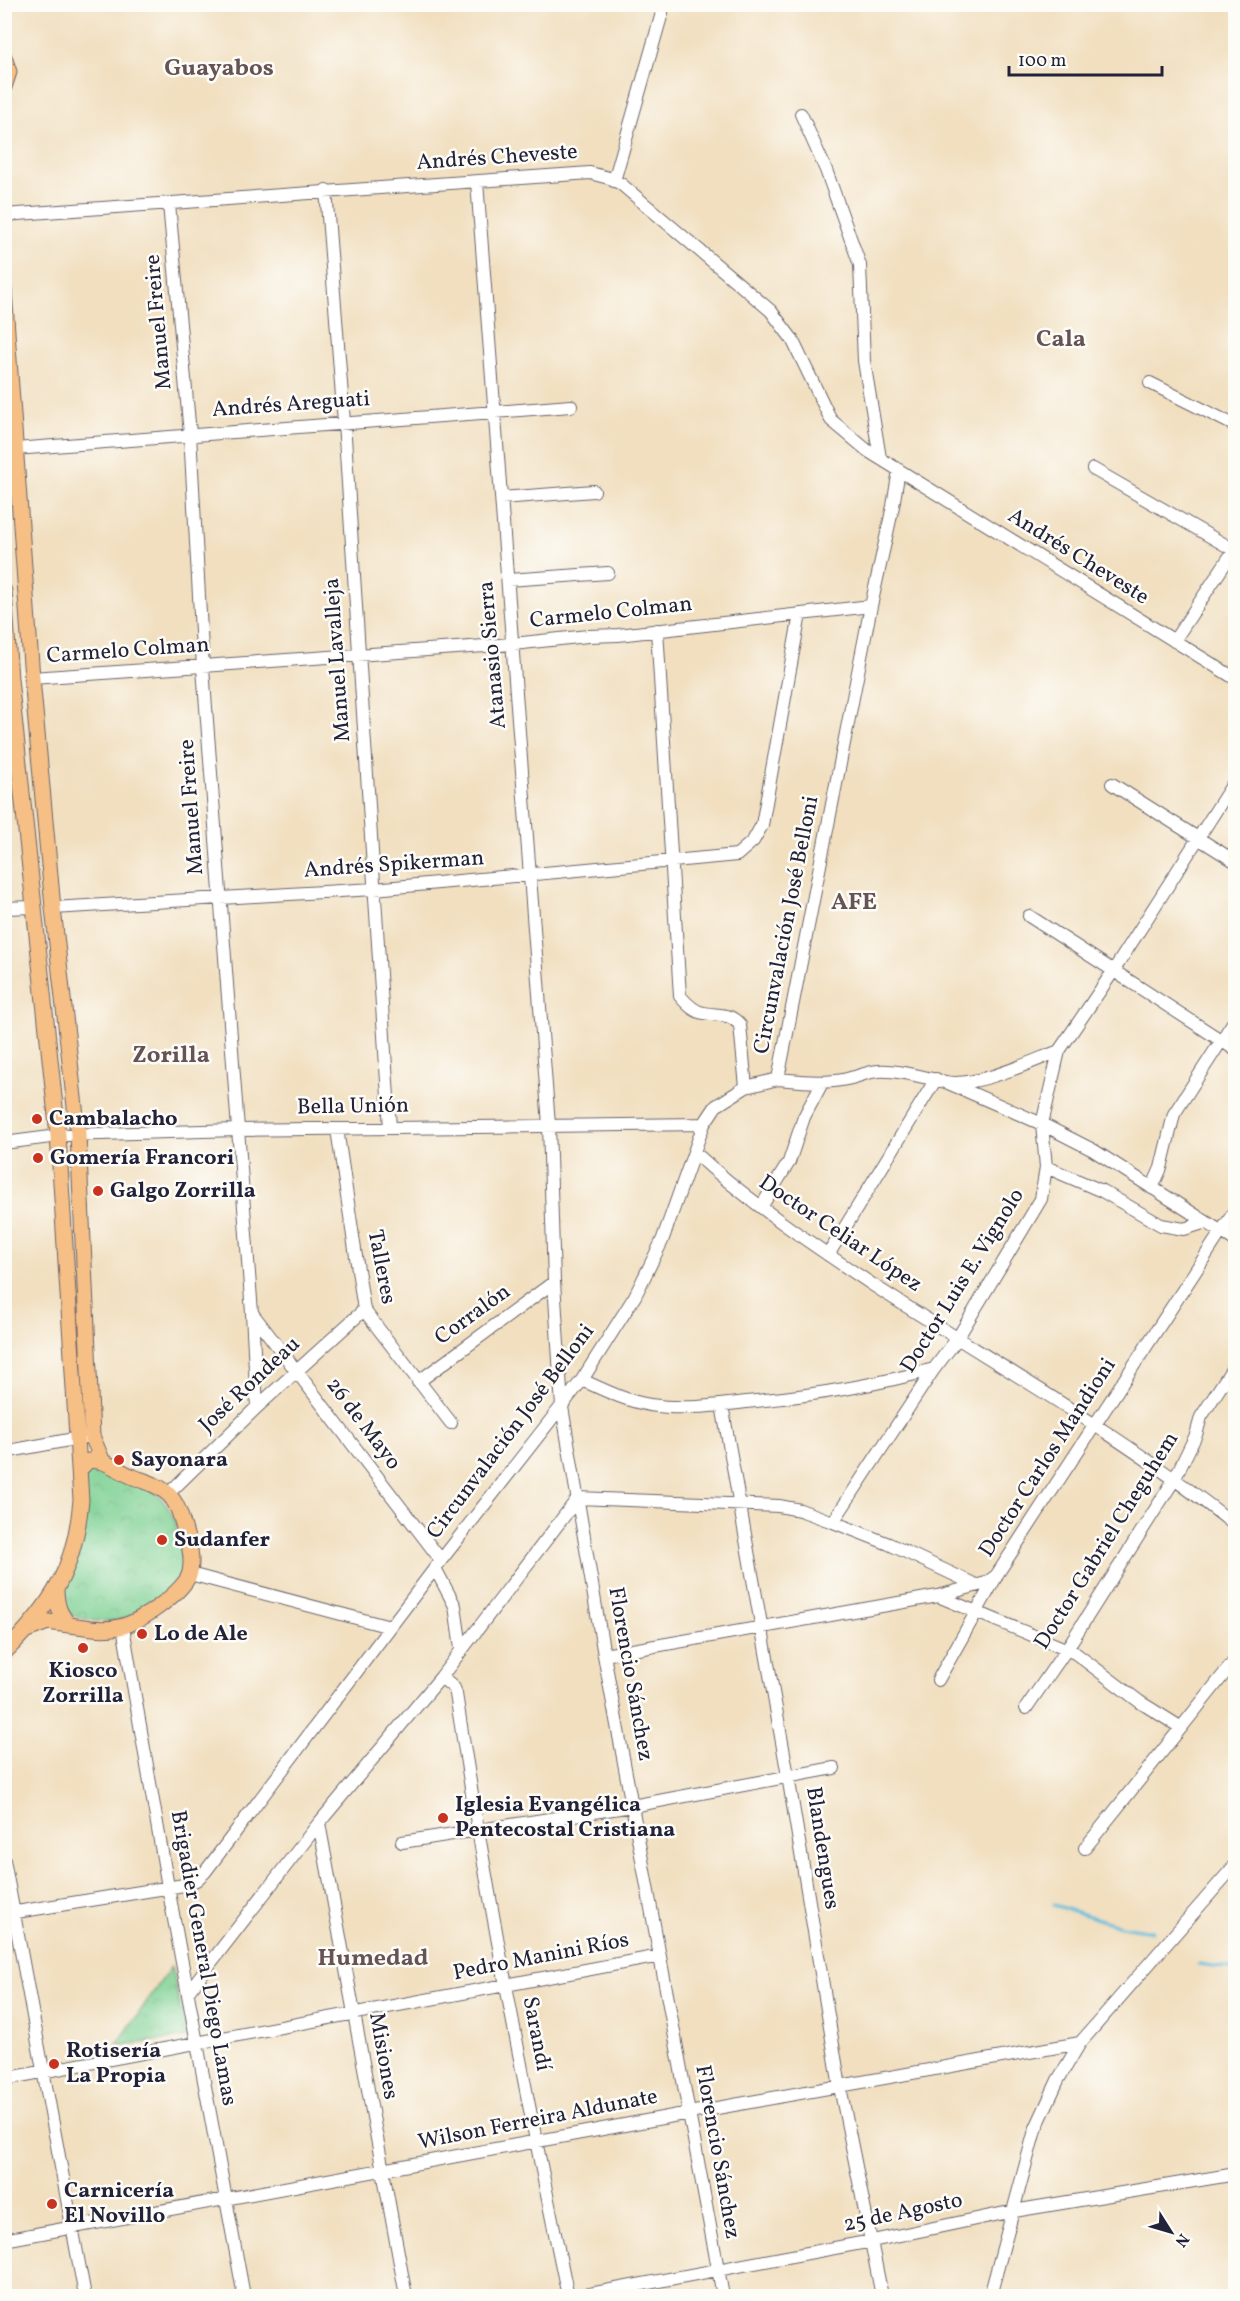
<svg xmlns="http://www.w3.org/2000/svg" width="1240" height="2301" font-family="Vollkorn,serif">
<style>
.park{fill:url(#park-crowns);stroke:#4f7966;stroke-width:1.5}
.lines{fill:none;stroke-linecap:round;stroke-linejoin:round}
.stream{stroke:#5ebddc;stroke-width:3}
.minor-casing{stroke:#6a646a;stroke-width:14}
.major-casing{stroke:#6a646a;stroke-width:17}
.minor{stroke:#fff;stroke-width:12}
.major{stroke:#f5bf86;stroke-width:15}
.poi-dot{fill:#c8321e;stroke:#fdfcf7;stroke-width:2}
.labels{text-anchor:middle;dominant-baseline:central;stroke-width:5;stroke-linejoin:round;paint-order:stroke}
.street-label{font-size:22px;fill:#22223b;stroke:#fdfcf7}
.poi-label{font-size:22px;font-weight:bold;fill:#22223b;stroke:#fdfcf7;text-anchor:start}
.neighbourhood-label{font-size:24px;font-weight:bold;fill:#655356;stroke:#fdfcf7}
</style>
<defs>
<pattern id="park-crowns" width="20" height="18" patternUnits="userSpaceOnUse" patternTransform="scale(1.5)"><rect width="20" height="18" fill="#7cd092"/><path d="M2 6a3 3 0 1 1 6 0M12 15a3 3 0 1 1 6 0" fill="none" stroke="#6bb27f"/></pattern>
</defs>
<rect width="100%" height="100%" fill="#fdfcf7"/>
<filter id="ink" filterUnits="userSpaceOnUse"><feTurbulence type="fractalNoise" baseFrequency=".0167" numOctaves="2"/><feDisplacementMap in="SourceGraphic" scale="12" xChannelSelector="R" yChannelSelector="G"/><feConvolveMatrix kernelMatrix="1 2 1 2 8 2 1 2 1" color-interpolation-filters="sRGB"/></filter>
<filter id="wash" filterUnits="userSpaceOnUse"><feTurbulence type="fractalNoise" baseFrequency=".008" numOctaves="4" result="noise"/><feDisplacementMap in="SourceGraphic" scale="24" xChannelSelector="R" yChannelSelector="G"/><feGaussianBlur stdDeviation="1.35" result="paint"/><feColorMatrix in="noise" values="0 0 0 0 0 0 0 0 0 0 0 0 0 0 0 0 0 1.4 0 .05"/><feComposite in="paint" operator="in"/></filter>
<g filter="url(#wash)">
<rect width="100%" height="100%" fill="#f1dfc0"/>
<!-- park -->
<path class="park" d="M93,1464L152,1490C167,1501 174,1515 178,1532C181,1545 187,1559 182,1573C178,1585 167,1591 157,1598C131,1616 123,1625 90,1620C80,1618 73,1617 65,1610L62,1592L84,1471Z
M171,1967L187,2037L116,2046Z"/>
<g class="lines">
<!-- stream -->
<path class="stream" d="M1054,1905L1121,1926L1152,1931
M1198,1964L1236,1969"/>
</g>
</g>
<g filter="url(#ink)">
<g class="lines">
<defs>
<path id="minor" d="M801,114L826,170L860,265L864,361L880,458
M614,181L662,13
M477,182L549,1125L554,1282L562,1407L604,1655L723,2296
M326,190L344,422L390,1128
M169,204L190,434L203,668L252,1313L257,1407
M4,215L590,173L609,178L621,184L771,311L792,339L831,420L868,451L1236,679
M1150,383L1236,426
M15,449L571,406
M1093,469L1234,550
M501,498L594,491
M508,580L608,573
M657,630L680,996C686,1003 694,1012 704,1013C719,1016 729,1012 740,1025L746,1087
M1174,641L1236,547
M32,678L513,644L588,636L618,635L871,606
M1112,784L1236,862
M4,908L34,907
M53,908L374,889L737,855L753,841L762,825L800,614
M1029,916L1236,1050
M778,1079C801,1081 824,1084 847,1079C857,1077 867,1072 878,1071C895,1069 928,1078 945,1082C976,1088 1030,1062 1059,1051
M946,1082L1042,1124L1093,1150L1236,1241
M337,1129L364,1310L451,1423
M4,1143L66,1135L237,1130L704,1124
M694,1152C750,1203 813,1245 876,1287C996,1364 1125,1437 1236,1526
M1046,1167L1102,1191L1161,1225L1184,1229L1206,1222
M1152,1188L1161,1168L1174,1114L1236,1018
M761,1207L789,1162L804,1117L822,1083
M828,1255L936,1079
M252,1313L441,1560
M582,1380C604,1390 626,1401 650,1405C682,1410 714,1406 746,1402C809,1396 873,1386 934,1369
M418,1382L554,1282
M722,1405L788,1776L840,2087L882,2296
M4,1452L85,1437
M168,1494L257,1407L364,1310
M578,1498L779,1506L800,1510L833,1522L934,1369L957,1339L1041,1199L1046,1167L1042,1124L1059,1051L1114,970L1236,779
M833,1522L889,1544L976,1585
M435,1568L455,1606L461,1648
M190,1574L390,1627
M938,1596L1075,1653L1140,1702L1180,1727
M123,1627L168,1887L244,2296
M604,1655L938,1596L986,1583L996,1576L1236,1209
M441,1677L454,1688L456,1694C487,1896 526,2097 568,2296
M938,1680L996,1577
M1026,1708L1066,1650L1174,1480L1196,1435L1201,1417L1236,1363
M319,1823L406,2296
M402,1842L632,1806L834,1768
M1085,1848L1236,1659
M4,1860L85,2296
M4,1914L184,1885L196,1880L205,1872L435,1568L582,1380L635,1296L662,1241L704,1124L716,1106L746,1087L778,1079L871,606L893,506L899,470
M188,1992L319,1823L441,1677L578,1498
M4,2079L660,1956
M4,2240L689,2113L1080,2043
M579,2296L872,2241L1014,2211L1236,2174
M990,2296L1035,2130L1058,2080L1080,2043L1236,1864"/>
<path id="major" d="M4,57L9,72L4,87
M4,290L32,678L53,908L78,1134L92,1436L103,1462
M4,591L10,679L58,1135L81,1500C75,1569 53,1604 4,1653
M56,1592C57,1607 60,1614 69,1625C86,1627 102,1631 119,1627C138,1624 186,1591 190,1572C193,1557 189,1545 185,1531C181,1518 178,1503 168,1494C158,1484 143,1481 131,1476C117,1470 104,1458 88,1461L80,1469
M27,1630L48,1622L69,1625"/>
</defs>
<!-- minor casing -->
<use href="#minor" class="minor-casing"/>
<!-- major casing -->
<use href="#major" class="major-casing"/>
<!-- minor -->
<use href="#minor" class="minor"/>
<!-- major -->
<use href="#major" class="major"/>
</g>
</g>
<!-- markers -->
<g class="poi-dot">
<circle cx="37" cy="1119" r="6"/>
<circle cx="38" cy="1158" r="6"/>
<circle cx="98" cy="1191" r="6"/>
<circle cx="119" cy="1460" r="6"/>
<circle cx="162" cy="1540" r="6"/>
<circle cx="142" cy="1634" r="6"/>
<circle cx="83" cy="1648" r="6"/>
<circle cx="443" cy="1818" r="6"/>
<circle cx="54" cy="2064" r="6"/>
<circle cx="52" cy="2204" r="6"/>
</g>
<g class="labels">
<!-- street labels -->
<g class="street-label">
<text transform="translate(497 158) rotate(-4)">Andrés Cheveste</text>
<text transform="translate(159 322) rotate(-95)">Manuel Freire</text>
<text transform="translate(291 405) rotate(-4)">Andrés Areguati</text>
<text transform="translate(1078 557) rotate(32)">Andrés Cheveste</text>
<text transform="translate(611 613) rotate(-6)">Carmelo Colman</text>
<text transform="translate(128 651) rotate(-4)">Carmelo Colman</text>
<text transform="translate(493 655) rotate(-95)">Atanasio Sierra</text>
<text transform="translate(338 660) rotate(-94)">Manuel Lavalleja</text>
<text transform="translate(192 807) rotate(-94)">Manuel Freire</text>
<text transform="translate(394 865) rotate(-4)">Andrés Spikerman</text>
<text transform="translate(787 925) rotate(-79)">Circunvalación José Belloni</text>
<text transform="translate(353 1107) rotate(-1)">Bella Unión</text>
<text transform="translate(840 1234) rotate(34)">Doctor Celiar López</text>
<text transform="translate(381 1267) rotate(79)">Talleres</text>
<text transform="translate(963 1281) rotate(-58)">Doctor Luis E. Vignolo</text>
<text transform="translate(473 1315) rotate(-36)">Corralón</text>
<text transform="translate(250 1385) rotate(-43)">José Rondeau</text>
<text transform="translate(363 1424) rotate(53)">26 de Mayo</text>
<text transform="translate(511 1432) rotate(-53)">Circunvalación José Belloni</text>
<text transform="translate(1048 1458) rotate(-57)">Doctor Carlos Mandioni</text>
<text transform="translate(1107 1541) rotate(-58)">Doctor Gabriel Cheguhem</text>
<text transform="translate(630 1674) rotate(80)">Florencio Sánchez</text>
<text transform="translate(822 1848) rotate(81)">Blandengues</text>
<text transform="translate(541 1957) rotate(-11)">Pedro Manini Ríos</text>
<text transform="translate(203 1958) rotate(80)">Brigadier General Diego Lamas</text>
<text transform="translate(536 2034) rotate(79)">Sarandí</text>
<text transform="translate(383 2056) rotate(80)">Misiones</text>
<text transform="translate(538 2120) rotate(-11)">Wilson Ferreira Aldunate</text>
<text transform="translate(717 2152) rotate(80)">Florencio Sánchez</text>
<text transform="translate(903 2213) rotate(-12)">25 de Agosto</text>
</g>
<!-- poi labels -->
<g class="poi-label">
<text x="49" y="1119">Cambalacho</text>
<text x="50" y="1158">Gomería Francori</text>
<text x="110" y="1191">Galgo Zorrilla</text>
<text x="131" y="1460">Sayonara</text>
<text x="174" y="1540">Sudanfer</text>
<text x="154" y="1634">Lo de Ale</text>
<text x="83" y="1671" text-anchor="middle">Kiosco<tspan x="83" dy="25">Zorrilla</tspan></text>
<text x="455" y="1805">Iglesia Evangélica<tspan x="455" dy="25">Pentecostal Cristiana</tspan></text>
<text x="66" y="2051">Rotisería<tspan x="66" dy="25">La Propia</tspan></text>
<text x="64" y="2191">Carnicería<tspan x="64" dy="25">El Novillo</tspan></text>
</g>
<!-- neighbourhood labels -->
<g class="neighbourhood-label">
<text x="219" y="69">Guayabos</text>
<text x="1061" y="340">Cala</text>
<text x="854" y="903">AFE</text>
<text x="171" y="1056">Zorilla</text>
<text x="373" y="1959">Humedad</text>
</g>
</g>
<!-- margin -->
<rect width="1240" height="2301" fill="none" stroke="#fdfcf7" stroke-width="24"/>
<!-- north arrow -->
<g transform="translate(1171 2232) rotate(127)" stroke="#fdfcf7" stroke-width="4.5" paint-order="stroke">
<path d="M0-4.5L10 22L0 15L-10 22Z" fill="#22223b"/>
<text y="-9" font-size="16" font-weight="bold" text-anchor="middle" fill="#22223b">N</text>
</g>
<!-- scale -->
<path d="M1009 66v9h153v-9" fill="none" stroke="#22223b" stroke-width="3"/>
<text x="1018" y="66" font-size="18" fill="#22223b" stroke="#fdfcf7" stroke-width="4.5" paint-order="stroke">100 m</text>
</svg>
